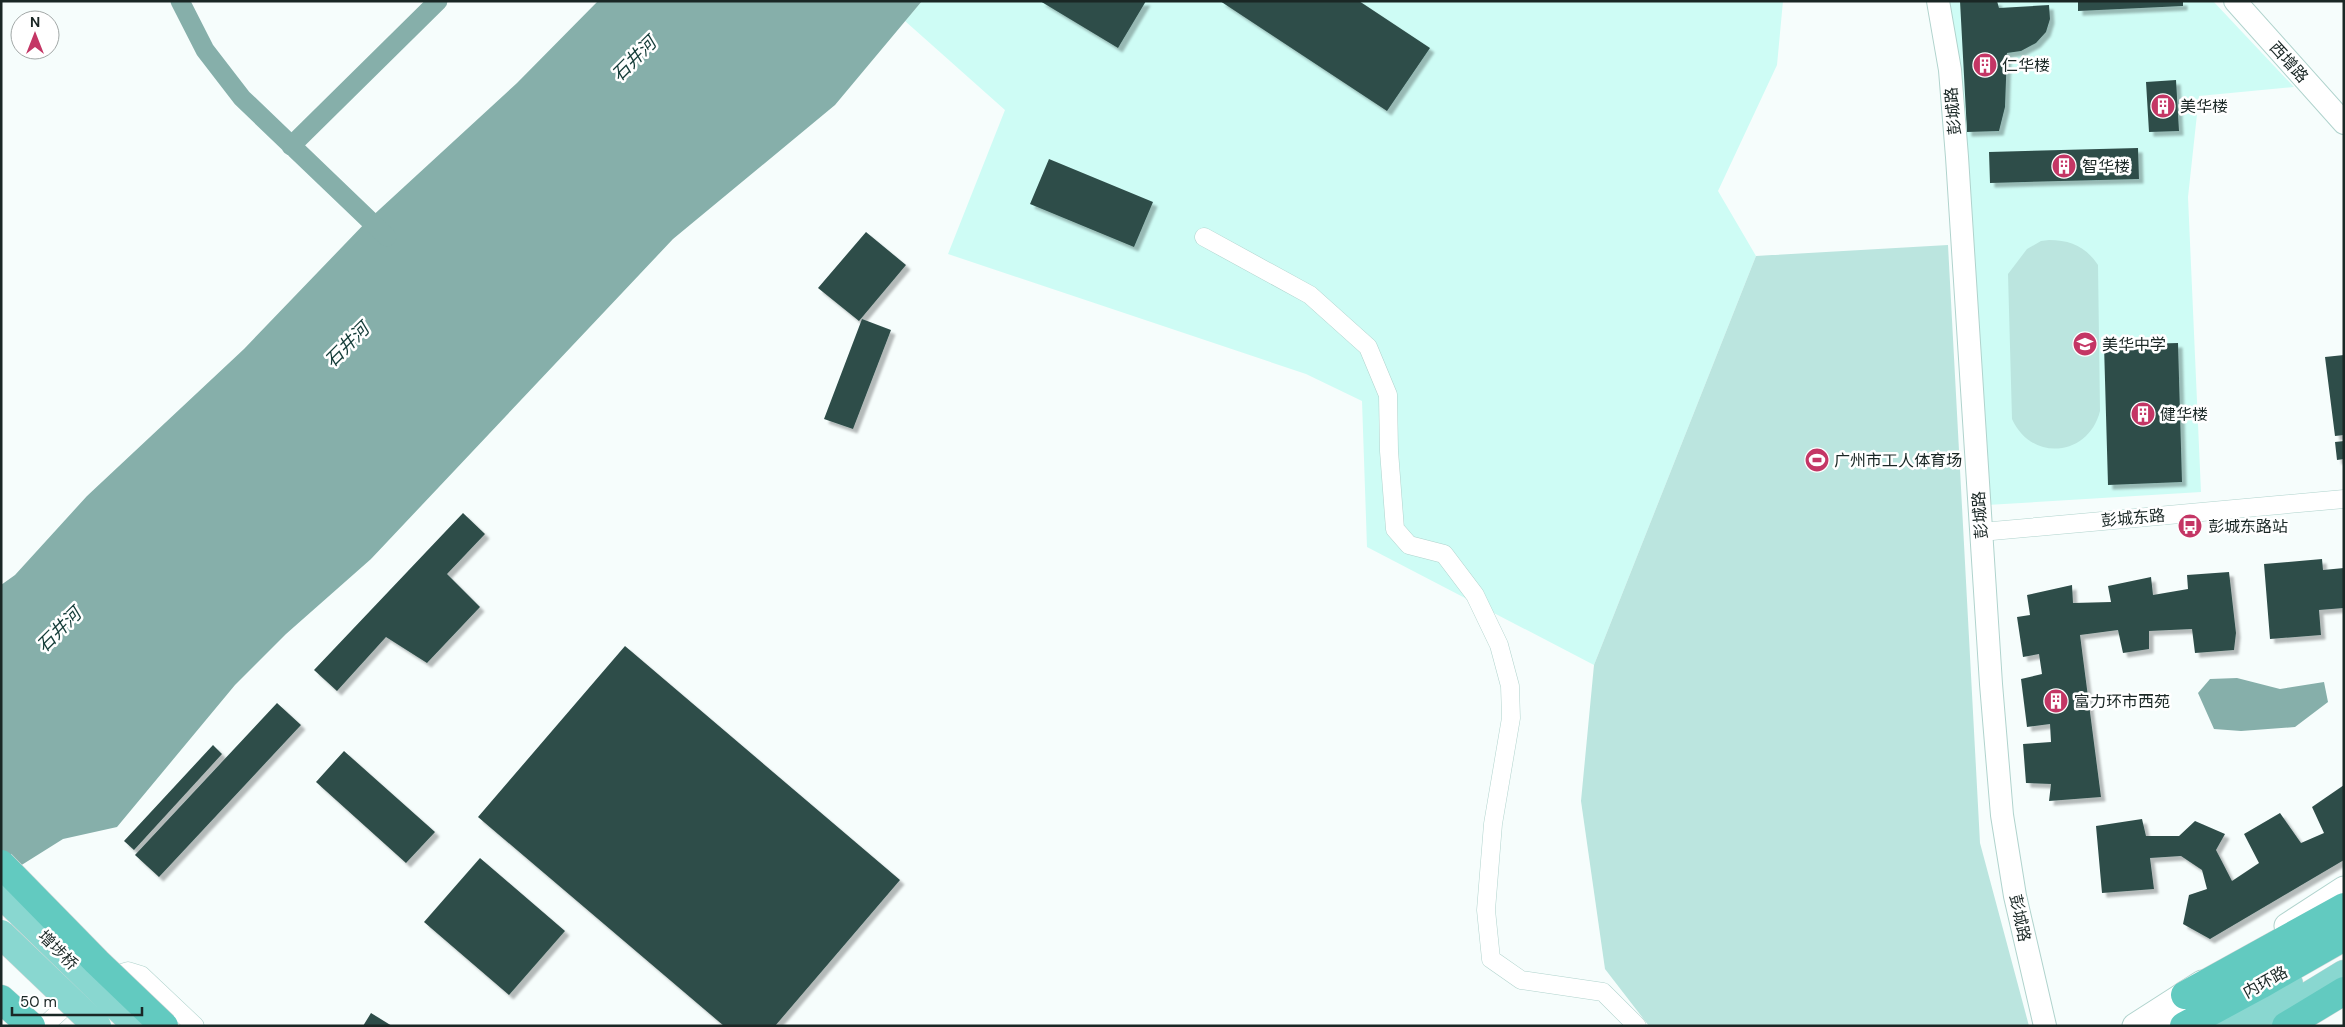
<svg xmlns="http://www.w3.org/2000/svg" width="2345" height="1027" font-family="'DM Sans','Noto Sans SC',sans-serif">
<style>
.built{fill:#cefcf5}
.green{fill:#bbe5df}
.water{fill:#86afaa}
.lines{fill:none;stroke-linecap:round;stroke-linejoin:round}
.canal{stroke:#86afaa;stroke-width:19}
.building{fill:#2f4e4a;filter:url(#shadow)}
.minor-casing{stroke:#b0d3cd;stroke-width:19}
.tertiary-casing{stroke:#b0d3cd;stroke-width:24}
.secondary-casing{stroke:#b0d3cd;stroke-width:27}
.primary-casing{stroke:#d6d8d8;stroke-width:29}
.trunk-casing{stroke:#d6d8d8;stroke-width:29}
.minor{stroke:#fff;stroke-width:18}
.tertiary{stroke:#fff;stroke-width:22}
.secondary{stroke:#fff;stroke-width:25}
.primary{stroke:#89d7d0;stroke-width:28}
.trunk{stroke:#62cac0;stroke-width:28}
.primary-bridge-casing{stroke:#d6d8d8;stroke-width:29;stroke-linecap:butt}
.trunk-bridge-casing{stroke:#d6d8d8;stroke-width:29;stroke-linecap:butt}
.primary-bridge{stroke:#89d7d0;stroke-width:28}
.trunk-bridge{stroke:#62cac0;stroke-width:28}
.labels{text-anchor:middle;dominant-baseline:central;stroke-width:5;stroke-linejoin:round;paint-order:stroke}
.street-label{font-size:16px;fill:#1a2725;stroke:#fff}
.poi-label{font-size:16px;fill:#1a2725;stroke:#fff;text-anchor:start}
.water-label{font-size:18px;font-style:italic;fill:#143c38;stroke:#fff}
</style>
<defs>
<filter id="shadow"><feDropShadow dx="4.5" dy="4.5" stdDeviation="1" flood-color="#0004"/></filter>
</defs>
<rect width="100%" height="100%" fill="#f6fdfc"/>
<!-- built -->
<path class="built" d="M922,1H1783L1777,65L1718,191L1756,256L1594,665L1367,547L1362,401L1306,374L948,254L1005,110L905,21Z
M1949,1H2213L2294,87L2199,96L2188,197L2201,492L1987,505Z"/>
<!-- green -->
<path class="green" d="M2049,240C2071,240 2086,247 2098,265L2100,411C2089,456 2032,463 2012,419L2008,274L2027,249L2041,241Z
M1948,245L1980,843L2029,1026H1649L1605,969L1581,801L1594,665L1756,256Z"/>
<!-- water -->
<path class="water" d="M598,1H922L835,105L673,239L371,559L286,634L235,685L117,827L63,839L20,866L1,882V585L15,575L87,496L244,349L368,220L517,83Z
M2237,678L2280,689L2324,682L2328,702L2295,727L2241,731L2214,729L2198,693L2210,679Z"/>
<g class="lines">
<!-- canal -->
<path class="canal" d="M180,1L205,50L242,98L387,237
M291,146L438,1"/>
</g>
<!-- building -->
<path class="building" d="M1040,1H1146L1118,48Z
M1220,1H1359L1430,48L1387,111Z
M1960,1H1997L1999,8L2049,5L2050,19L2046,32L2036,43L2021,51L2007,53L2005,107L1999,131L1967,132Z
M2078,1H2183V6L2078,11Z
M2176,80L2179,131L2149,132L2146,82Z
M2138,148L2139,179L1990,183L1989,152Z
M1049,159L1153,202L1134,247L1030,204Z
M866,232L906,265L859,321L818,288Z
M862,319L891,330L853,429L824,419Z
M2178,343L2182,482L2108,485L2104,345Z
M2344,355V435L2335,436L2325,357Z
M2344,441V459L2337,460L2335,442Z
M463,513L485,534L447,574L480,607L427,663L386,637L337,691L314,670Z
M2322,559L2323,570L2344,568V608L2319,610L2321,635L2270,639L2264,564Z
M2229,572L2236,633L2234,650L2195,653L2192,629L2149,631V649L2123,653L2118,630L2080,635L2101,797L2049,801L2051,784L2026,783L2023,744L2051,742L2050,724L2027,727L2021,679L2042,674L2039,654L2023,657L2017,617L2030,615L2027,595L2072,585L2073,603L2111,602L2108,586L2151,577L2153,595L2188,589L2187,575Z
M625,646L900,880L775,1026H724L478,817Z
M277,703L301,725L159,877L135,855Z
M213,745L222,754L134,850L124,841Z
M344,751L435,832L406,863L316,782Z
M2344,785V860L2210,939L2183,924L2189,895L2207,889L2202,870L2181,856L2150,858L2154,889L2102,893L2096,826L2142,819L2146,836H2179L2195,821L2225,834L2216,850L2232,881L2259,863L2244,834L2280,813L2301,843L2324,833L2312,807Z
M480,858L565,931L509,995L424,922Z
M371,1013L392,1026H363Z"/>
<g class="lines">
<defs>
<path id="minor" d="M1204,237L1310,295L1368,347L1388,395L1389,451L1395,529L1409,545L1444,554L1475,595L1499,645L1510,686L1511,718L1493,824L1486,910L1491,959L1521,980L1603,992L1637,1026
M1981,532L2344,499
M105,978L128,971L141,975L195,1026
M44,1026L79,994
M2157,1026L2195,1006"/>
<path id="tertiary" d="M1938,1L1950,70L1957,157L1991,684L2002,815L2015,896L2045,1026
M2235,1L2344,123"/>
<path id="secondary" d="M2287,926L2344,889
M2135,1026L2202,983"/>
<path id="primary" d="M2215,1026L2289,984
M2259,1026L2344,974"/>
<path id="trunk" d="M2185,995L2344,907
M1,999L31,1026
M2184,1026L2260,985L2344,937
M2286,1026L2344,991"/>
</defs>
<!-- minor casing -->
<use href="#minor" class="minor-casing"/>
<!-- tertiary casing -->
<use href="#tertiary" class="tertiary-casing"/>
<!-- secondary casing -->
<use href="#secondary" class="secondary-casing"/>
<!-- primary casing -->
<use href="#primary" class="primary-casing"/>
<!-- trunk casing -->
<use href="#trunk" class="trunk-casing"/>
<!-- minor -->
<use href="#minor" class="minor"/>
<!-- tertiary -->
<use href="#tertiary" class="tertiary"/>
<!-- secondary -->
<use href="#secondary" class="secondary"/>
<!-- primary -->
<use href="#primary" class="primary"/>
<!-- trunk -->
<use href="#trunk" class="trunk"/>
<defs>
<path id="primary-bridge" d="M1,894L137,1026
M1,934L97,1026"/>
<path id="trunk-bridge" d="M1,864L97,962L164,1026"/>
</defs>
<!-- primary-bridge casing -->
<use href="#primary-bridge" class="primary-bridge-casing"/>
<!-- trunk-bridge casing -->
<use href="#trunk-bridge" class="trunk-bridge-casing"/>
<!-- primary-bridge -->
<use href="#primary-bridge" class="primary-bridge"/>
<!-- trunk-bridge -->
<use href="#trunk-bridge" class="trunk-bridge"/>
</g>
<!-- icons -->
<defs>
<symbol id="building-disc" viewBox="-11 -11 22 22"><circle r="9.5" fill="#c43665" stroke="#fff"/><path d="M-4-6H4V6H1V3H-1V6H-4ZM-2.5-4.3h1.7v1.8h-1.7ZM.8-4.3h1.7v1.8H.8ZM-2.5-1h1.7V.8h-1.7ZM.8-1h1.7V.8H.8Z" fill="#fff"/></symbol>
<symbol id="school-disc" viewBox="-11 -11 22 22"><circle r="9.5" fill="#c43665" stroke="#fff"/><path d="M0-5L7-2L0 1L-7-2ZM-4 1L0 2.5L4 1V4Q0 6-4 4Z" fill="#fff"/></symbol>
<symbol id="stadium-disc" viewBox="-11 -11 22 22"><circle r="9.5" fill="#c43665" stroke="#fff"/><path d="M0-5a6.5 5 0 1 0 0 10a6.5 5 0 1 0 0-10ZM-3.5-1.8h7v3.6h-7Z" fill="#fff"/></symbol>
<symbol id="bus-disc" viewBox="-11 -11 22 22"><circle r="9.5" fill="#c43665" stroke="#fff"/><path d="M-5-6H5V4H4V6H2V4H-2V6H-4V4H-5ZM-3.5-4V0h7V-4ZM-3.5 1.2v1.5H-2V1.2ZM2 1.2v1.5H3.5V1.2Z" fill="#fff"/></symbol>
</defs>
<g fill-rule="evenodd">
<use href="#building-disc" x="1971" y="51" width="28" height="28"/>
<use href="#building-disc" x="2149" y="92" width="28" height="28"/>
<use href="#building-disc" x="2050" y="152" width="28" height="28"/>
<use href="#school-disc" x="2071" y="330" width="28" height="28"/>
<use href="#building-disc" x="2129" y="400" width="28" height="28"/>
<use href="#stadium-disc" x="1803" y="446" width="28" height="28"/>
<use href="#bus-disc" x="2176" y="512" width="28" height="28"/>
<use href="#building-disc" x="2042" y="687" width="28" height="28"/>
</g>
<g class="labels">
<!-- street labels -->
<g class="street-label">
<text transform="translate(2289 62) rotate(48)">西增路</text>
<text transform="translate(1953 111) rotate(-95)">彭城路</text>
<text transform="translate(1980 515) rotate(-94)">彭城路</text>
<text transform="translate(2133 518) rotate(-5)">彭城东路</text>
<text transform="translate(2020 918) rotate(78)">彭城路</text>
<text transform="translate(58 950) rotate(45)">增埗桥</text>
<text transform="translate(2265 982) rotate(-29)">内环路</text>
</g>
<!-- poi labels -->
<g class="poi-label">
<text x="2002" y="65">仁华楼</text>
<text x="2180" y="106">美华楼</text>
<text x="2082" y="166">智华楼</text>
<text x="2102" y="344">美华中学</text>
<text x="2160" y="414">健华楼</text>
<text x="1834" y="460">广州市工人体育场</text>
<text x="2208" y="526">彭城东路站</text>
<text x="2074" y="701">富力环市西苑</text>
</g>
<!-- water labels -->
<g class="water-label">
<text transform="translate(634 59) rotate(-45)">石井河</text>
<text transform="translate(347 345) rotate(-45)">石井河</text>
<text transform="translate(59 630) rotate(-45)">石井河</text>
</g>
</g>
<!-- border -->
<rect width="2345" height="1027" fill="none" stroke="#1a2725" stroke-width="5"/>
<!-- north arrow -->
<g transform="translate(35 35)"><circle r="24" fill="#ffffff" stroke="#a3a9a8"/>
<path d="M0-4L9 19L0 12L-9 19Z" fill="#c43665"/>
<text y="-8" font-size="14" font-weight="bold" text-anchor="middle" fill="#1a2725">N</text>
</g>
<!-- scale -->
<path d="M12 1007v8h130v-8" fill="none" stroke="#1a2725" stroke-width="2.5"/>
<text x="20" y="1007" font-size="15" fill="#1a2725" stroke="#ffffff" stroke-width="4" paint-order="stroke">50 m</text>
</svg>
